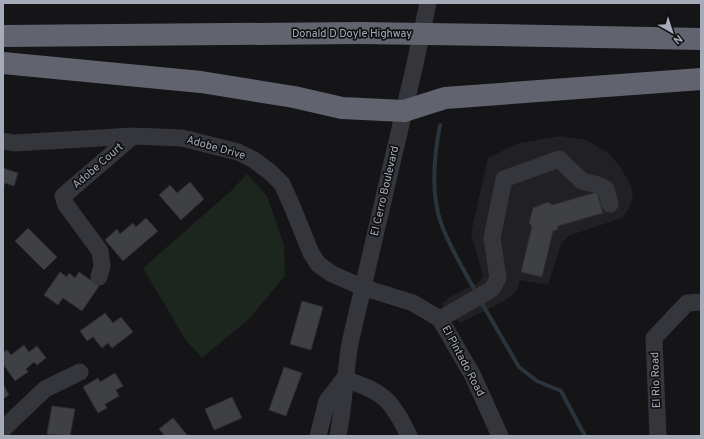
<svg xmlns="http://www.w3.org/2000/svg" width="704" height="439" font-family="Overpass,sans-serif">
<style>
.built{fill:#212124}
.green{fill:#1c251e}
.lines{fill:none;stroke-linecap:round;stroke-linejoin:round}
.stream{stroke:#2a343c;stroke-width:4}
.building{fill:#3e4044;stroke:#2f2f33}
.minor{stroke:#35363c;stroke-width:17}
.highway{stroke:#61646e;stroke-width:22}
.highway-bridge{stroke:#61646e;stroke-width:22}
.labels{text-anchor:middle;dominant-baseline:central;stroke-width:3.5;stroke-linejoin:round;paint-order:stroke}
.street-label{font-size:11px;fill:#a5abb8;stroke:#101012}
</style>
<rect width="100%" height="100%" fill="#151517"/>
<!-- built -->
<path class="built" d="M561,136L586,140L607,152L620,166L631,186L633,198L628,210L622,218L568,236L561,244L548,285L520,280L517,290L510,297L495,306L460,323L441,304L450,297L479,282L483,276L471,233L488,158L519,143Z"/>
<!-- green -->
<path class="green" d="M247,174L267,196L284,245L285,276L249,319L202,358L185,339L143,268L232,190Z"/>
<g class="lines">
<!-- stream -->
<path class="stream" d="M440,125C434,156 430,192 441,223C449,246 465,272 477,294
M480,300L519,367L537,381L561,391L585,436"/>
</g>
<!-- building -->
<path class="building" d="M3,168L18,173L14,186L5,183L3,188Z
M190,182L204,199L181,220L159,195L170,185L177,193Z
M597,192L603,213L558,226L557,230L553,231L542,277L521,272L532,226L529,223L533,208L548,202L552,205Z
M146,218L158,231L123,261L105,240L117,229L120,234L133,223L136,227Z
M28,228L57,257L44,270L15,241Z
M60,272L67,277L69,273L75,278L79,272L99,286L82,311L63,298L58,305L44,295Z
M302,301L323,307L311,350L290,344Z
M105,313L113,323L121,317L133,332L112,348L108,343L102,348L93,337L87,341L80,331Z
M24,345L29,352L37,346L46,358L37,365L34,362L26,369L28,372L15,381L3,364V352L7,350L11,355Z
M284,367L302,373L286,416L269,410Z
M115,373L123,386L116,390L119,396L105,404L107,408L98,413L83,387L98,378L100,382Z
M3,384L9,395L3,399Z
M232,397L242,418L214,430L205,409Z
M52,406L75,409L70,436L47,434Z
M173,418L188,436H165L159,429Z"/>
<g class="lines">
<!-- minor -->
<path class="minor" d="M3,141L14,143L133,136L182,138L238,152L254,160L270,172L282,184L292,206L311,253L318,264L332,274L362,287L413,303L440,319L473,376L500,436
M99,277L102,266L100,251L66,205L63,196L133,136
M440,319L492,289L498,278L492,238L504,179L559,159L582,181L598,185L606,189L610,204
M344,379C384,392 391,399 409,436
M3,429L45,389L80,372
M318,436L327,401L344,379
M338,436C344,405 345,374 350,343L415,64L428,3
M658,436L654,338L687,303L701,302"/>
<!-- highway -->
<path class="highway" d="M495,35L701,39
M3,36L359,33
M3,63L201,82L294,97L342,108L404,111L445,98L701,79"/>
<!-- highway-bridge -->
<path class="highway-bridge" d="M359,33L495,35"/>
</g>
<g class="labels">
<!-- street labels -->
<g class="street-label">
<text x="352" y="34">Donald D Doyle Highway</text>
<text transform="translate(216 148) rotate(16)">Adobe Drive</text>
<text transform="translate(98 166) rotate(-41)">Adobe Court</text>
<text transform="translate(385 191) rotate(-77)">El Cerro Boulevard</text>
<text transform="translate(463 361) rotate(62)">El Pintado Road</text>
<text transform="translate(656 380) rotate(-92)">El Rio Road</text>
</g>
</g>
<!-- border -->
<rect width="704" height="439" fill="none" stroke="#a5abb8" stroke-width="8"/>
<!-- north arrow -->
<g transform="translate(672 32) rotate(141)" stroke="#101012" stroke-width="3" paint-order="stroke">
<path d="M0-3L7 15L0 10L-7 15Z" fill="#a5abb8"/>
<text y="-6" font-size="11" font-weight="bold" text-anchor="middle" fill="#a5abb8">N</text>
</g>
</svg>
